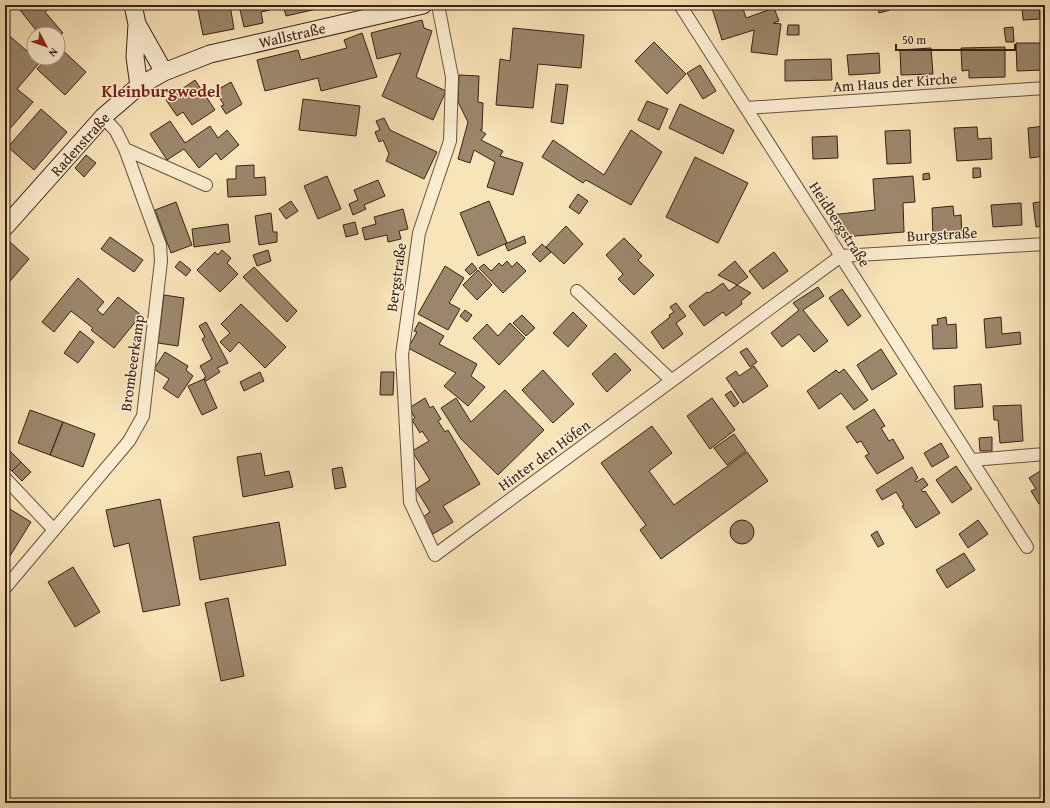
<svg xmlns="http://www.w3.org/2000/svg" width="1050" height="808" font-family="'Gentium Book Plus',serif">
<style>
.building{fill:#9c866b;stroke:#382117}
.lines{fill:none;stroke-linecap:round;stroke-linejoin:round}
.street-casing{stroke:#68523f;stroke-width:14}
.secondary-casing{stroke:#382117;stroke-width:19}
.street{stroke:#fbedd1;stroke-width:12}
.secondary{stroke:#fbedd1;stroke-width:17}
.labels{text-anchor:middle;dominant-baseline:central;stroke-width:3;stroke-linejoin:round;paint-order:stroke}
.street-label{font-size:15px;fill:#382117;stroke:#fbedd1}
.quarter-label{font-size:17px;font-weight:bold;fill:#7a1f14;stroke:#fbedd1}
</style>
<rect width="100%" height="100%" fill="#f9e3b8"/>
<filter id="stains"><feTurbulence type="fractalNoise" baseFrequency=".005" numOctaves="4"/><feColorMatrix values="0 0 0 0 .2 0 0 0 0 .09 0 0 0 0 .02 0 0 0 .5 -.17"/></filter>
<radialGradient id="worn" r=".72"><stop offset=".6" stop-color="#630" stop-opacity="0"/><stop offset="1" stop-color="#630" stop-opacity=".3"/></radialGradient>
<!-- building -->
<path class="building" d="M12,5H48L50,8L45,12L63,33L58,36V34H39L16,5L14,7Z
M197,5H230L234,29L203,35Z
M239,5H268L270,10L261,12L263,23L244,27Z
M283,5H334L286,16Z
M711,5H742L746,18L774,8L779,21L773,23L781,24L777,55L751,52L754,30L722,40Z
M877,5H889L890,10L879,13Z
M1017,5H1039L1040,19L1023,20L1022,6L1017,7Z
M422,20L424,28L432,31L416,77L446,91L433,120L382,96L401,53L377,59L371,33Z
M788,25H799V35H787Z
M1013,27L1014,42H1006L1004,28Z
M513,28L584,35L581,68L538,64L533,108L496,105L500,59L510,61Z
M6,33L40,62L17,89L33,102L7,132L5,130Z
M362,33L377,77L321,91L318,78L265,91L257,60L298,50L301,60L347,48L344,40Z
M654,42L686,74L667,94L635,61Z
M1016,43H1043V70L1017,71Z
M58,46L86,72L65,95L37,69L47,58H58Z
M1005,47V77L969,78V70L962,71L961,48Z
M931,48L933,74L901,75L900,50Z
M879,53L880,73L849,75L847,55Z
M831,59L832,80L785,81V60Z
M700,65L716,91L703,99L687,73Z
M459,75L479,76L478,102L483,103L482,130H480L486,134L481,140L503,151L500,156L523,163L513,195L487,187L495,162L474,150L470,163L458,159L468,122L458,102Z
M195,80L215,110L192,125L183,112L177,116L166,100Z
M231,82L242,104L226,114L221,106L224,105L215,91Z
M556,84L568,85L563,124L551,122Z
M303,99L360,106L356,136L299,130Z
M647,101L668,109L659,130L638,120Z
M680,104L734,130L723,154L669,128Z
M41,109L67,132L34,170L8,147Z
M384,118L390,130L437,152L424,179L386,161L389,154L383,140L379,142L375,132L380,130L376,121Z
M170,121L185,143L210,126L218,138L227,130L239,145L221,160L216,153L199,168L184,149L167,160L150,134Z
M1045,126V156L1030,158L1028,128Z
M977,127L978,139L991,138L992,159L957,161L954,128Z
M631,130L662,152L631,205L586,180L583,183L542,157L553,140L604,175Z
M910,130L911,163L887,164L885,131Z
M837,136L838,158L813,159L812,137Z
M86,155L96,163L84,177L75,168Z
M695,157L748,183L718,243L666,217Z
M254,165V178L265,177L266,195L228,197L227,179H236V166Z
M973,168H980L981,177L973,178Z
M929,173L930,179L923,180V174Z
M327,176L341,209L318,219L304,186Z
M913,176L915,202L903,203L904,232L843,237L831,215L875,210L873,179Z
M378,180L385,196L364,205L366,209L353,215L349,204L358,200L354,190Z
M578,194L588,201L579,214L569,207Z
M291,201L298,211L286,219L279,209Z
M489,201L507,243L478,256L460,213Z
M1045,201V226L1036,227L1033,203Z
M176,202L192,245L171,253L155,210Z
M1021,203L1022,225L993,227L991,205Z
M953,206L954,216L961,215L962,235L933,237L932,208Z
M403,209L408,229L399,231L401,239L388,242L387,235L365,240L362,228L376,224L374,217Z
M271,213L273,232H277V242L259,245L255,216Z
M355,222L358,234L346,237L343,225Z
M228,224L230,242L194,247L192,229Z
M566,226L583,244L564,264L546,247Z
M524,236L526,243L508,251L505,244Z
M110,237L143,260L134,272L101,249Z
M624,238L642,256L638,260L654,275L634,295L618,279L623,274L606,255Z
M9,241L29,259L5,287V246Z
M542,244L551,252L540,262L532,254Z
M222,250L231,258L227,263L238,274L220,292L197,270L215,252L218,255Z
M268,250L271,261L257,266L253,255Z
M774,252L788,271L763,289L749,271Z
M180,261L191,270L186,276L175,267Z
M507,261L512,267L517,262L526,271L503,293L479,268L484,264L491,271L499,263L502,266Z
M735,261L748,277L737,285L718,275Z
M472,263L477,269L470,275L465,270Z
M445,266L464,278L449,303L460,309L448,330L418,314Z
M254,267L297,311L287,322L243,277Z
M478,270L492,285L477,300L463,285Z
M78,278L104,302L97,310L103,315L118,297L141,315L114,348L91,330L93,328L71,311L54,332L42,322Z
M723,283L729,291L737,285L751,293L741,301L742,304L726,316L723,312L704,326L689,306L707,292L709,293Z
M818,287L824,296L803,310L828,341L814,352L799,334L782,347L771,333L799,310L793,303Z
M842,289L861,316L848,326L829,298Z
M164,295L184,298L178,346L158,343Z
M676,303L686,316L676,323L683,334L663,349L651,332L670,317L669,315L674,312L670,307Z
M241,304L286,347L265,368L239,342L230,352L220,342L230,333L221,324Z
M465,310L472,315L467,322L460,316Z
M573,312L587,326L568,347L553,333Z
M522,315L535,328L526,336L513,323Z
M946,317L947,325L956,324L957,348L933,349L932,325H938L937,319Z
M1001,317L1002,334L1020,332L1021,344L986,348L984,319Z
M206,322L228,363L217,368L220,372L206,381L204,378L206,377L200,366L212,359L202,339L205,337L199,326Z
M419,322L444,336L439,344L477,364L471,376L485,387L468,406L444,386L456,373L408,348L417,332L414,331Z
M510,323L525,338L499,365L473,338L487,324L498,336Z
M80,331L94,342L78,363L64,353Z
M747,348L757,362L750,367L740,352Z
M881,349L897,374L872,390L857,365Z
M165,352L188,366L186,370L193,376L178,398L163,388L169,379L154,369Z
M615,353L631,370L607,392L592,374Z
M754,366L768,386L743,403L726,378L736,371L739,376Z
M844,369L868,400L854,410L841,393L819,409L807,391L836,370L839,373Z
M543,370L574,404L553,423L522,390Z
M260,372L264,381L244,391L240,382Z
M381,372H394L393,395H380Z
M204,379L217,408L202,415L188,386Z
M981,384L983,407L955,409L954,386Z
M505,390L544,430L498,475L461,439L441,408L456,398L471,422Z
M731,391L739,403L734,407L725,395Z
M425,398L430,408L433,406L441,419L438,421L445,432L448,430L480,484L443,506L453,522L433,534L423,517L430,512L416,489L430,480L412,451L429,441L422,431L420,433L412,420L415,418L409,408Z
M712,398L735,430L710,449L687,416Z
M1021,405L1023,441L1000,443L998,420H994L993,406Z
M874,409L885,426L881,428L889,441L893,439L904,458L877,474L865,456L869,454L861,441L857,443L846,427Z
M30,410L63,422L50,455L18,443Z
M63,422L95,434L83,467L50,455Z
M652,426L672,453L649,471L674,505L747,452L768,481L661,559L640,530L646,525L601,463Z
M734,434L746,451L727,465L714,448Z
M992,437V451H980L979,438Z
M941,443L949,457L932,467L924,453Z
M5,446L21,462L12,471L5,464Z
M261,453L265,476L289,471L293,487L243,497L237,457Z
M21,462L31,472L22,481L12,471Z
M956,466L972,489L952,503L936,480Z
M342,467L346,487L335,489L332,469Z
M912,467L918,478L915,480L916,482L923,478L928,485L921,490L923,492L925,491L940,513L916,528L902,506L904,505L896,492L882,500L876,490Z
M1045,468V503L1044,502L1039,504L1031,491L1036,489L1029,478Z
M160,499L180,605L143,612L129,543L114,547L106,510Z
M5,506L31,522L5,564Z
M730 532a12 12 0 1 1 24 0a12 12 0 1 1-24 0Z
M978,520L988,534L968,548L959,534Z
M279,522L286,565L200,580L193,537Z
M877,531L884,544L878,547L871,535Z
M964,553L975,570L947,588L936,570Z
M73,567L100,612L75,627L48,582Z
M228,598L244,676L221,681L205,603Z"/>
<g class="lines">
<defs>
<path id="street" d="M438,5L452,77L450,141L419,233L402,355L410,502L435,555L841,256
M680,5L1027,547
M746,108L1045,88
M125,149L206,185
M841,256L1045,244
M577,291L671,380
M972,460L1045,454
M5,478L54,530
M5,588L129,441L143,416L161,261L160,245L125,149L116,131L103,117"/>
<path id="secondary" d="M133,5L137,24L135,57L139,86
M137,24L164,72
M5,227L103,117L139,86L164,72L210,54L423,5"/>
</defs>
<!-- street casing -->
<use href="#street" class="street-casing"/>
<!-- secondary casing -->
<use href="#secondary" class="secondary-casing"/>
<!-- street -->
<use href="#street" class="street"/>
<!-- secondary -->
<use href="#secondary" class="secondary"/>
</g>
<g class="labels">
<!-- street labels -->
<g class="street-label">
<text transform="translate(292 35) rotate(-13)">Wallstraße</text>
<text transform="translate(895 82) rotate(-4)">Am Haus der Kirche</text>
<text transform="translate(80 144) rotate(-48)">Radenstraße</text>
<text transform="translate(840 224) rotate(57)">Heidbergstraße</text>
<text transform="translate(942 234) rotate(-3)">Burgstraße</text>
<text transform="translate(396 277) rotate(-82)">Bergstraße</text>
<text transform="translate(132 363) rotate(-82)">Brombeerkamp</text>
<text transform="translate(544 455) rotate(-36)">Hinter den Höfen</text>
</g>
<!-- quarter labels -->
<g class="quarter-label">
<text x="161" y="90">Kleinburgwedel</text>
</g>
</g>
<!-- margin -->
<rect width="1050" height="808" fill="none" stroke="#f9e3b8" stroke-width="20"/>
<rect x="6" y="6" width="1038" height="796" fill="none" stroke="#382117" stroke-width="2"/>
<rect x="10" y="10" width="1030" height="788" fill="none" stroke="#382117"/>
<!-- north arrow -->
<g transform="translate(46 46) rotate(131)"><circle r="19" fill="#fbedd1" stroke="#ad9b87"/>
<path d="M0-3L7 15L0 10L-7 15Z" fill="#8f2418"/>
<text y="-6" font-size="11" font-weight="bold" text-anchor="middle" fill="#382117">N</text>
</g>
<!-- scale -->
<path d="M896 44v6h119v-6" fill="none" stroke="#382117" stroke-width="2"/>
<text x="902" y="44" font-size="12" fill="#382117" stroke="#fbedd1" stroke-width="3" paint-order="stroke">50 m</text>
<rect width="100%" height="100%" filter="url(#stains)"/>
<rect width="100%" height="100%" fill="url(#worn)"/>
</svg>
